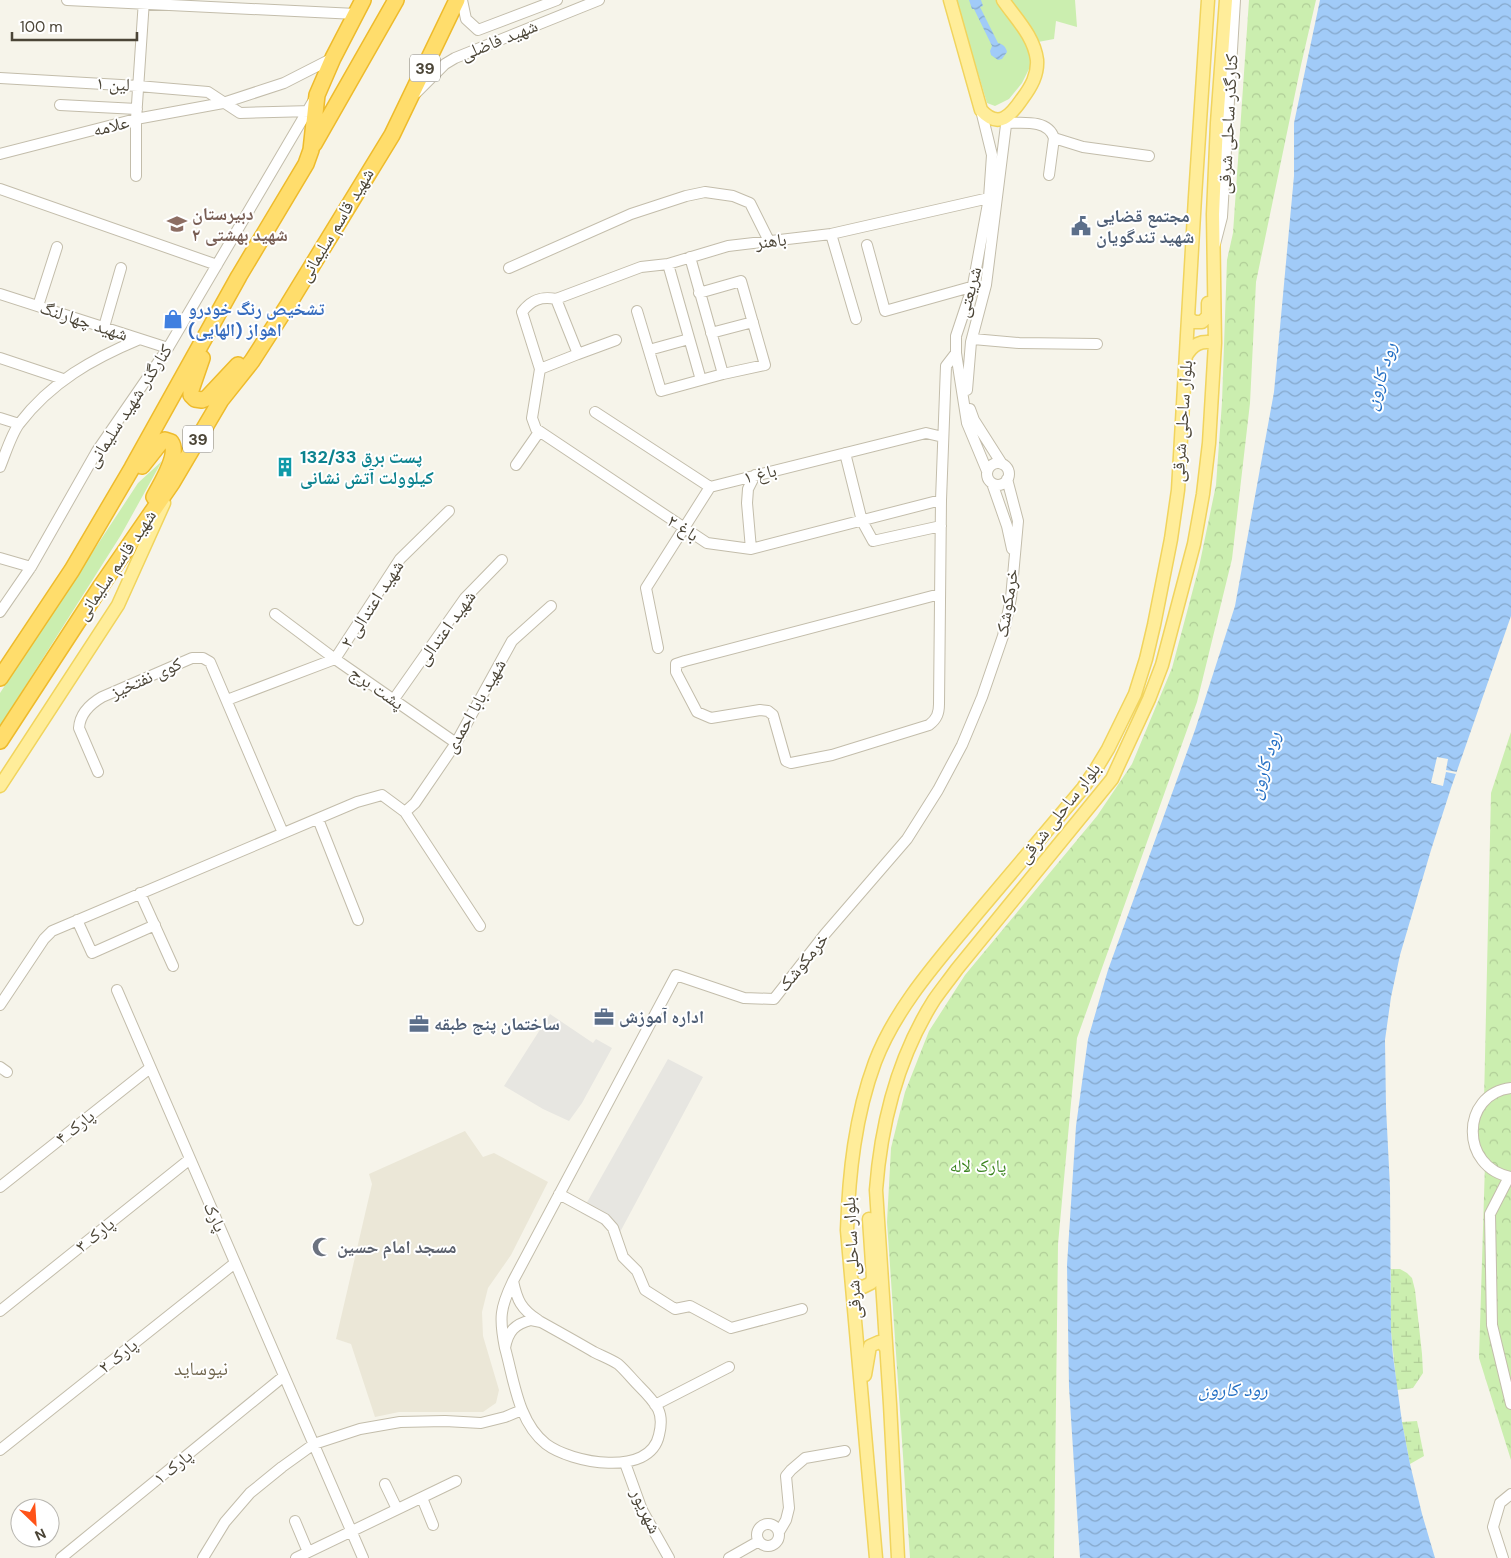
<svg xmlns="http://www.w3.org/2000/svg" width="1511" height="1558" font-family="'DM Sans','Noto Naskh Arabic',sans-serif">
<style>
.residential{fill:#ebe7d7}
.green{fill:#cbeeaf}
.wetland{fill:url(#wetland-marsh)}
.park{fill:url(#park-crowns)}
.parking{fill:#e7e6e1}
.water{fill:url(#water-waves)}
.pier{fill:#f6f4ea}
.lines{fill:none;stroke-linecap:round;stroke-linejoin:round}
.minor-casing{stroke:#c3bdab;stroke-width:12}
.major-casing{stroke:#f1d45d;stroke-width:15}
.highway-casing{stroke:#eebb2c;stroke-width:18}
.minor{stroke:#fff;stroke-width:10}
.major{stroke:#ffed9a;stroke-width:12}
.highway{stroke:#ffdd6c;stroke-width:15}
.labels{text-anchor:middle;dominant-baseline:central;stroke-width:4;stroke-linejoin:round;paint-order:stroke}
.shield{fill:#fff;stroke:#817d73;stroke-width:1}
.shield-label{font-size:16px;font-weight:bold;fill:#4b4537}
.street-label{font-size:18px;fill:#4b4537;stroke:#fff}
.education-label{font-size:18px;font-weight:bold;fill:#785e54;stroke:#fff;text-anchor:start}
.service-label{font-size:18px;font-weight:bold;fill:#4e5e75;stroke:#fff;text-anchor:start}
.shop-label{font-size:18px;font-weight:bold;fill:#366cbe;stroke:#fff;text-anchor:start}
.culture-label{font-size:18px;font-weight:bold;fill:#0d838f;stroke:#fff;text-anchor:start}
.park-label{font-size:18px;fill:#3d8522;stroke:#fff}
.worship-label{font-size:18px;font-weight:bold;fill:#5b616d;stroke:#fff;text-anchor:start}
.water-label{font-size:19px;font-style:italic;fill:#236fc4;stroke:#fff}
.neighbourhood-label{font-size:19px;fill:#6f654d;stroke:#fff}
</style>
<defs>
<pattern id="wetland-marsh" width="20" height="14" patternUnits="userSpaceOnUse" patternTransform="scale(1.25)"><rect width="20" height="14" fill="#cbeeaf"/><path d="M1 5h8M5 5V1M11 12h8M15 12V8" fill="none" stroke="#b0cd97"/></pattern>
<pattern id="park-crowns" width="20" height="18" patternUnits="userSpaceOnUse" patternTransform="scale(1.25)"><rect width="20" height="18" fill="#cbeeaf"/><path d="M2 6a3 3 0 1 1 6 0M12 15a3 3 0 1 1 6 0" fill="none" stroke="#b0cd97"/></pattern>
<pattern id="water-waves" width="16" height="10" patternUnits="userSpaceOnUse" patternTransform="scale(1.25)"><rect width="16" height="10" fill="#a1cbf8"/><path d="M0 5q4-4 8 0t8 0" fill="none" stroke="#85a7ca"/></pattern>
</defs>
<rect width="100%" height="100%" fill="#f6f4ea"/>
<!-- residential -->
<path class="residential" d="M465,1131L483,1157L494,1153L548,1182L511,1255L488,1288L482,1312L483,1336L499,1390L496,1403L483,1412H399L375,1417L351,1344L336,1339L372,1184L369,1174Z"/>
<!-- green -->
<path class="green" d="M956,0H997L1028,41L1033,61L1022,83L1009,99L995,106L987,103Z
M1011,0H1075L1077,27L1056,21L1054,39L1038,42Z
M162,461L121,535L0,726V693L138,483Z"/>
<!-- wetland -->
<path class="wetland" d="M1391,1269H1400L1407,1273L1412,1278L1415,1290L1422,1354L1423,1373L1413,1388L1397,1390L1391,1331Z
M1417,1421L1424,1456L1410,1464L1402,1422Z"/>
<!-- park -->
<path class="park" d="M1249,0H1316L1301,65L1256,282L1250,403L1232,559L1197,702L1077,1038L1058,1244L1054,1558H910L887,1222L891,1148L905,1092L929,1031L965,975L1097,816L1132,764L1172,668L1199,567L1216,485L1222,402L1227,260L1233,233Z
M1511,732V1460L1479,1358L1485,1164L1469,1124L1484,1101L1491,793Z"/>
<!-- parking -->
<path class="parking" d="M550,1014L593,1043L596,1039L612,1048L582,1103L569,1121L543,1109L504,1086Z
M668,1059L703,1077L619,1234L581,1213Z"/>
<!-- water -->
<path class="water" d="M969,0H981L983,6L980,7L998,43C1003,44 1006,47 1007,52L1002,59L998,60L991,55L990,51L992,46L974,9H972Z
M1320,0H1511V616L1451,788L1431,850L1400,955L1391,997L1385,1040L1386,1107L1390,1188L1391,1331L1393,1356L1402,1422L1410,1464L1422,1514L1435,1558H1080L1069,1387L1067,1265L1076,1126L1088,1039L1108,970L1195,730L1235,606L1274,392L1294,176V123Z"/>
<!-- pier -->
<path class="pier" d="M1437,757L1448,759L1446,770L1457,772L1456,774L1446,772L1443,786L1431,783Z"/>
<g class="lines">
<defs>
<path id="minor" d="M67,0L356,14
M462,0L466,19L478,30L557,0
M0,78L138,86L208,92L240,113L312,111
M416,93L445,64L455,58L599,0
M60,105L137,109
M981,110L992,155L989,198L973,285L956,336V353L967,423L987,471
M1006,123C1022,123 1048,119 1054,138L1083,147L1149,156
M0,154L136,119L223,103L284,83L333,58
M1049,175L1054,138
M136,176V119L144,0
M0,189L217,265
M831,234L856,319
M1215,244L1222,217L1235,0
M867,245L885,311L978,285
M668,264L701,380L723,374L690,257
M509,268L631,214L686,196L705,192L733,196L750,203L769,241
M699,293L741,281L765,365L723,374
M0,294L168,348
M556,299L641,267L668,264L728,246L831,234L989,198
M38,306L57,247
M637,311L661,391L701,380
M104,327L121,268
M711,333L753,322
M973,339L1019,343L1097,344
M649,350L689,339
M578,354L616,340
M0,358L63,379
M540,369L578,354L556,299C541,296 531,300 522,312L540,369L532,418L536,429L707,543L751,549L941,500
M967,390L971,342L986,285L1007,117
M970,409L974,420L1002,464
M595,412L710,487L926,433L943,437
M0,418L19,424
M845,453L862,521L873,541L941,526
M987 474a11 11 0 1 1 22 0a11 11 0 1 1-22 0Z
M516,465L539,432
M0,467C5,455 11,435 19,424C51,382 92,359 140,339
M992,483L1007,526L1012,549
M751,549L747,503L748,489L755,475
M0,558L31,567
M940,594L685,661L676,664V672L697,712L711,718L760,710L768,711L773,715L786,761L791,763L832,755L929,725C937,719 939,713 939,704L941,500L946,366L956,353
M0,612L31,567L97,451L168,348L315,98
M275,614L335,659L456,743
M658,648L646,588L710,487
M394,699L465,598L502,560
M227,700L335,659L400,559L449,511
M98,772L79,728C80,713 90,704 102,697L192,658H203L210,662L283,833
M405,812L415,803L456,743L512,641L551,606
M318,819L358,920
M140,893L173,966
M77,920L92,953L155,925
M117,990L363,1558
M0,1005L44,939L52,931L357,802L382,795L405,812L480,926
M0,1067L7,1072
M1511,1088C1460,1094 1460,1168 1511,1177
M1509,1177L1490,1214L1492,1325L1511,1404
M0,1187L150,1068
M559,1194L605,1219L613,1228L623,1257L637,1271L645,1290L675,1309L690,1306L731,1328L802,1309
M513,1281C517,1300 521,1309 538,1320
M0,1311L190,1159
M531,1320L541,1322C559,1332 577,1342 594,1352C602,1356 610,1359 618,1364C625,1370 632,1379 639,1386C646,1393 653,1400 658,1409C662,1417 661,1427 659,1435C650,1478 571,1463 546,1444C518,1422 514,1380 505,1348C508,1331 515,1324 531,1320Z
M505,1348C499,1318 500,1308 513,1281L676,975L744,998L774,999L825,934L907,839L938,790L962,745L982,697L1003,636L1011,598L1018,521L1007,479
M655,1405L729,1367
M0,1450L235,1263
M625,1463L642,1510L669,1558
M385,1484L397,1509
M422,1498L433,1525
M295,1521L308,1552
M757 1535a11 11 0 1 1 22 0a11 11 0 1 1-22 0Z
M779,1532L786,1520L789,1508L786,1476L791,1470L805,1458L845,1451
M61,1558L284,1376
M203,1558L225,1522L250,1493L282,1467L314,1444L360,1429L400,1422L445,1421L481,1423L505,1417L522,1410
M296,1558L456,1481
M729,1558L759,1541
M1503,1558L1493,1527L1500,1503L1511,1494"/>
<path id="major" d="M950,0L981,110C999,130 1011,115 1022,99C1031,87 1038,75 1037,60C1034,36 1016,19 1003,0
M1188,317L1194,322H1202L1208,316V303
M1186,356C1193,344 1201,340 1215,343
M0,786L118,605L164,503
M852,1281L855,1285L863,1287L871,1283L873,1278L869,1219
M865,1375L870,1346L879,1342L882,1343L886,1348
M876,1558L847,1230C849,1173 855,1116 875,1062C896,1007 938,961 975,916C1011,873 1047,831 1083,788L1096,769L1108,749L1135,694L1146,659L1154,625L1171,539L1178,490L1195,197L1208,0
M898,1558L890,1404L876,1190C881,1124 898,1057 934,1000C941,990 949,980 957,969L1112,779L1149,699L1162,665L1194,544L1203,494L1209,443L1215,343L1213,214L1217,123L1226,0"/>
<path id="highway" d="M314,144L396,0
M202,358L191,390V395L195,399L202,400L207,398L238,365
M142,466L161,442L165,440L171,442C180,455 161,483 154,497
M0,678L72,570L132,468L239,276L306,164L311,150L317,95L333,58L363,0
M0,741L101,586L172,483L221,400L252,361L288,305L392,135L457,0"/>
</defs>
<!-- minor casing -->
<use href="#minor" class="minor-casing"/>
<!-- major casing -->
<use href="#major" class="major-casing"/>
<!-- highway casing -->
<use href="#highway" class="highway-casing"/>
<!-- minor -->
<use href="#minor" class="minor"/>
<!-- major -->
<use href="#major" class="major"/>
<!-- highway -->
<use href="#highway" class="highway"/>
</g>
<!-- icons -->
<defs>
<symbol id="school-bare" viewBox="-9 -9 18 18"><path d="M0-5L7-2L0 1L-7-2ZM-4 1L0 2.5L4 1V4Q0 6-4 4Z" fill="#8d6e63" stroke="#fff" stroke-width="2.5" paint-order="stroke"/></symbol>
<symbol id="civic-bare" viewBox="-9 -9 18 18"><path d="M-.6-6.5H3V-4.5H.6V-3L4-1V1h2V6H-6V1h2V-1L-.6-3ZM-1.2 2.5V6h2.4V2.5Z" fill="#5c6f8a" stroke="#fff" stroke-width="2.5" paint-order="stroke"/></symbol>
<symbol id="shop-bare" viewBox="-9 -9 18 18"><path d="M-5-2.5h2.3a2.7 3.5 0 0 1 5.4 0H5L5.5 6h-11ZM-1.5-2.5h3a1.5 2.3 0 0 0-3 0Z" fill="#3f7fe0" stroke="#fff" stroke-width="2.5" paint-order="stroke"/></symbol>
<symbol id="building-bare" viewBox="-9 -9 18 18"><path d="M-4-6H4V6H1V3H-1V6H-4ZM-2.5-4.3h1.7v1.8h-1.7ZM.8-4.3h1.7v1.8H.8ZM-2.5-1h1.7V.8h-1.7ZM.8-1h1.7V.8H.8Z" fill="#0f9aa8" stroke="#fff" stroke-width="2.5" paint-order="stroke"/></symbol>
<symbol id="office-bare" viewBox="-9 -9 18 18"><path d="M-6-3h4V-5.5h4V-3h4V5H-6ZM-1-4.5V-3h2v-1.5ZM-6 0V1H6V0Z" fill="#5c6f8a" stroke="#fff" stroke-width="2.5" paint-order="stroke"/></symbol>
<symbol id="mosque-bare" viewBox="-9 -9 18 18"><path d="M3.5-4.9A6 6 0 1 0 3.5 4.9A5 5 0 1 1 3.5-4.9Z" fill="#6b7280" stroke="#fff" stroke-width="2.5" paint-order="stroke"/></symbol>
</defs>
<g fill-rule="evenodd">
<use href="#school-bare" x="163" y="210" width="28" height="28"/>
<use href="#civic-bare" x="1067" y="212" width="28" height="28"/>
<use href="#shop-bare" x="159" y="305" width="28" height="28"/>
<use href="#building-bare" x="271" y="453" width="28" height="28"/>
<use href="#office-bare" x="590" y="1003" width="28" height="28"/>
<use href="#office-bare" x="405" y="1010" width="28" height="28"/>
<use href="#mosque-bare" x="308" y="1233" width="28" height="28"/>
</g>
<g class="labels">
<!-- shield labels -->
<g class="shield">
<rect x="410" y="54.5" width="30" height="27" rx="4"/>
<rect x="183" y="425.5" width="30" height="27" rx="4"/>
</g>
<g class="shield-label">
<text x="425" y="68">39</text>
<text x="198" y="439">39</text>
</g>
<!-- street labels -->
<g class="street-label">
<text transform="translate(499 40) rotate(-22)">شهید فاضلی</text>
<text transform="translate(113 84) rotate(3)">لین ۱</text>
<text transform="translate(1228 124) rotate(-87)">کنارگذر ساحلی شرقی</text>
<text transform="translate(111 126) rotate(-14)">علامه</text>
<text transform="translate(336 225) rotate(-59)">شهید قاسم سلیمانی</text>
<text transform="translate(771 241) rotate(-7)">باهنر</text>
<text transform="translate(969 292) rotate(-75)">شریعتی</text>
<text transform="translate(84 321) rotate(18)">شهید چهارلنگ</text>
<text transform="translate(129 406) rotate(-57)">کنارگذر شهید سلیمانی</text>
<text transform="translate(1182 421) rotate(-86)">بلوار ساحلی شرقی</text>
<text transform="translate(760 474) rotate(-14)">باغ ۱</text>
<text transform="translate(683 528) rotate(33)">باغ ۲</text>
<text transform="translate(116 565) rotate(-56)">شهید قاسم سلیمانی</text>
<text transform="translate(1007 603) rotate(-81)">خرمکوشک</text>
<text transform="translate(372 604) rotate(-57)">شهید اعتدالی ۲</text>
<text transform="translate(446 628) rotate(-54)">شهید اعتدالی</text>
<text transform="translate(146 678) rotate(-24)">کوی نفتخیز</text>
<text transform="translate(377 688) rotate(35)">پشت برج</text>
<text transform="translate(475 706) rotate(-60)">شهید بابا احمدی</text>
<text transform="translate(1059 813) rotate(-52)">بلوار ساحلی شرقی</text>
<text transform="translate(803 962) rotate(-51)">خرمکوشک</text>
<text transform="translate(75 1127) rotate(-38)">پارک ۴</text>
<text transform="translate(215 1217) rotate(66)">پارک</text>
<text transform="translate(95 1235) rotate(-39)">پارک ۳</text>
<text transform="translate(852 1258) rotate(-93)">بلوار ساحلی شرقی</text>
<text transform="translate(118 1356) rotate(-38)">پارک ۲</text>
<text transform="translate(173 1467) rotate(-39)">پارک ۱</text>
<text transform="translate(646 1511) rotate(65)">شهریور</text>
</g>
<!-- education labels -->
<g class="education-label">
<text x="192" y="214">دبیرستان<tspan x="192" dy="21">شهید بهشتی ۲</tspan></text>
</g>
<!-- service labels -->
<g class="service-label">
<text x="1096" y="216">مجتمع قضایی<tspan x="1096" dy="21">شهید تندگویان</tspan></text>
<text x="619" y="1017">اداره آموزش</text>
<text x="434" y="1024">ساختمان پنج طبقه</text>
</g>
<!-- shop labels -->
<g class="shop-label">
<text x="188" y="309">تشخیص رنگ خودرو<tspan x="188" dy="21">اهواز (الهایی)</tspan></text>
</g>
<!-- culture labels -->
<g class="culture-label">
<text x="300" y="457">پست برق 132/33<tspan x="300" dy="21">کیلوولت آتش نشانی</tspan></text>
</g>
<!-- park labels -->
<g class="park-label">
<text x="978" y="1166">پارک لاله</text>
</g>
<!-- worship labels -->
<g class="worship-label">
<text x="337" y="1247">مسجد امام حسین</text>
</g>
<!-- water labels -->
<g class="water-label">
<text transform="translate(1380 376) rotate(-73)">رود کارون</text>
<text transform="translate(1264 765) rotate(-73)">رود کارون</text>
<text x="1233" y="1389">رود کارون</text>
</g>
<!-- neighbourhood labels -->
<g class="neighbourhood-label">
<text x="201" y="1368">نیوساید</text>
</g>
</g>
<!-- north arrow -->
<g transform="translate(35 1523) rotate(155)"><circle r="24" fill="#ffffff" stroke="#b7b5af"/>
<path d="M0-4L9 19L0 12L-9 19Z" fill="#ff5318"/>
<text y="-8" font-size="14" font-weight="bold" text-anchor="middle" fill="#4b4537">N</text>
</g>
<!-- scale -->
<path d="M12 32v8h125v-8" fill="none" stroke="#4b4537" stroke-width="2.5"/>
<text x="20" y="32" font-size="15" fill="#4b4537" stroke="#ffffff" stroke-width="4" paint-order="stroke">100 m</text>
</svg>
